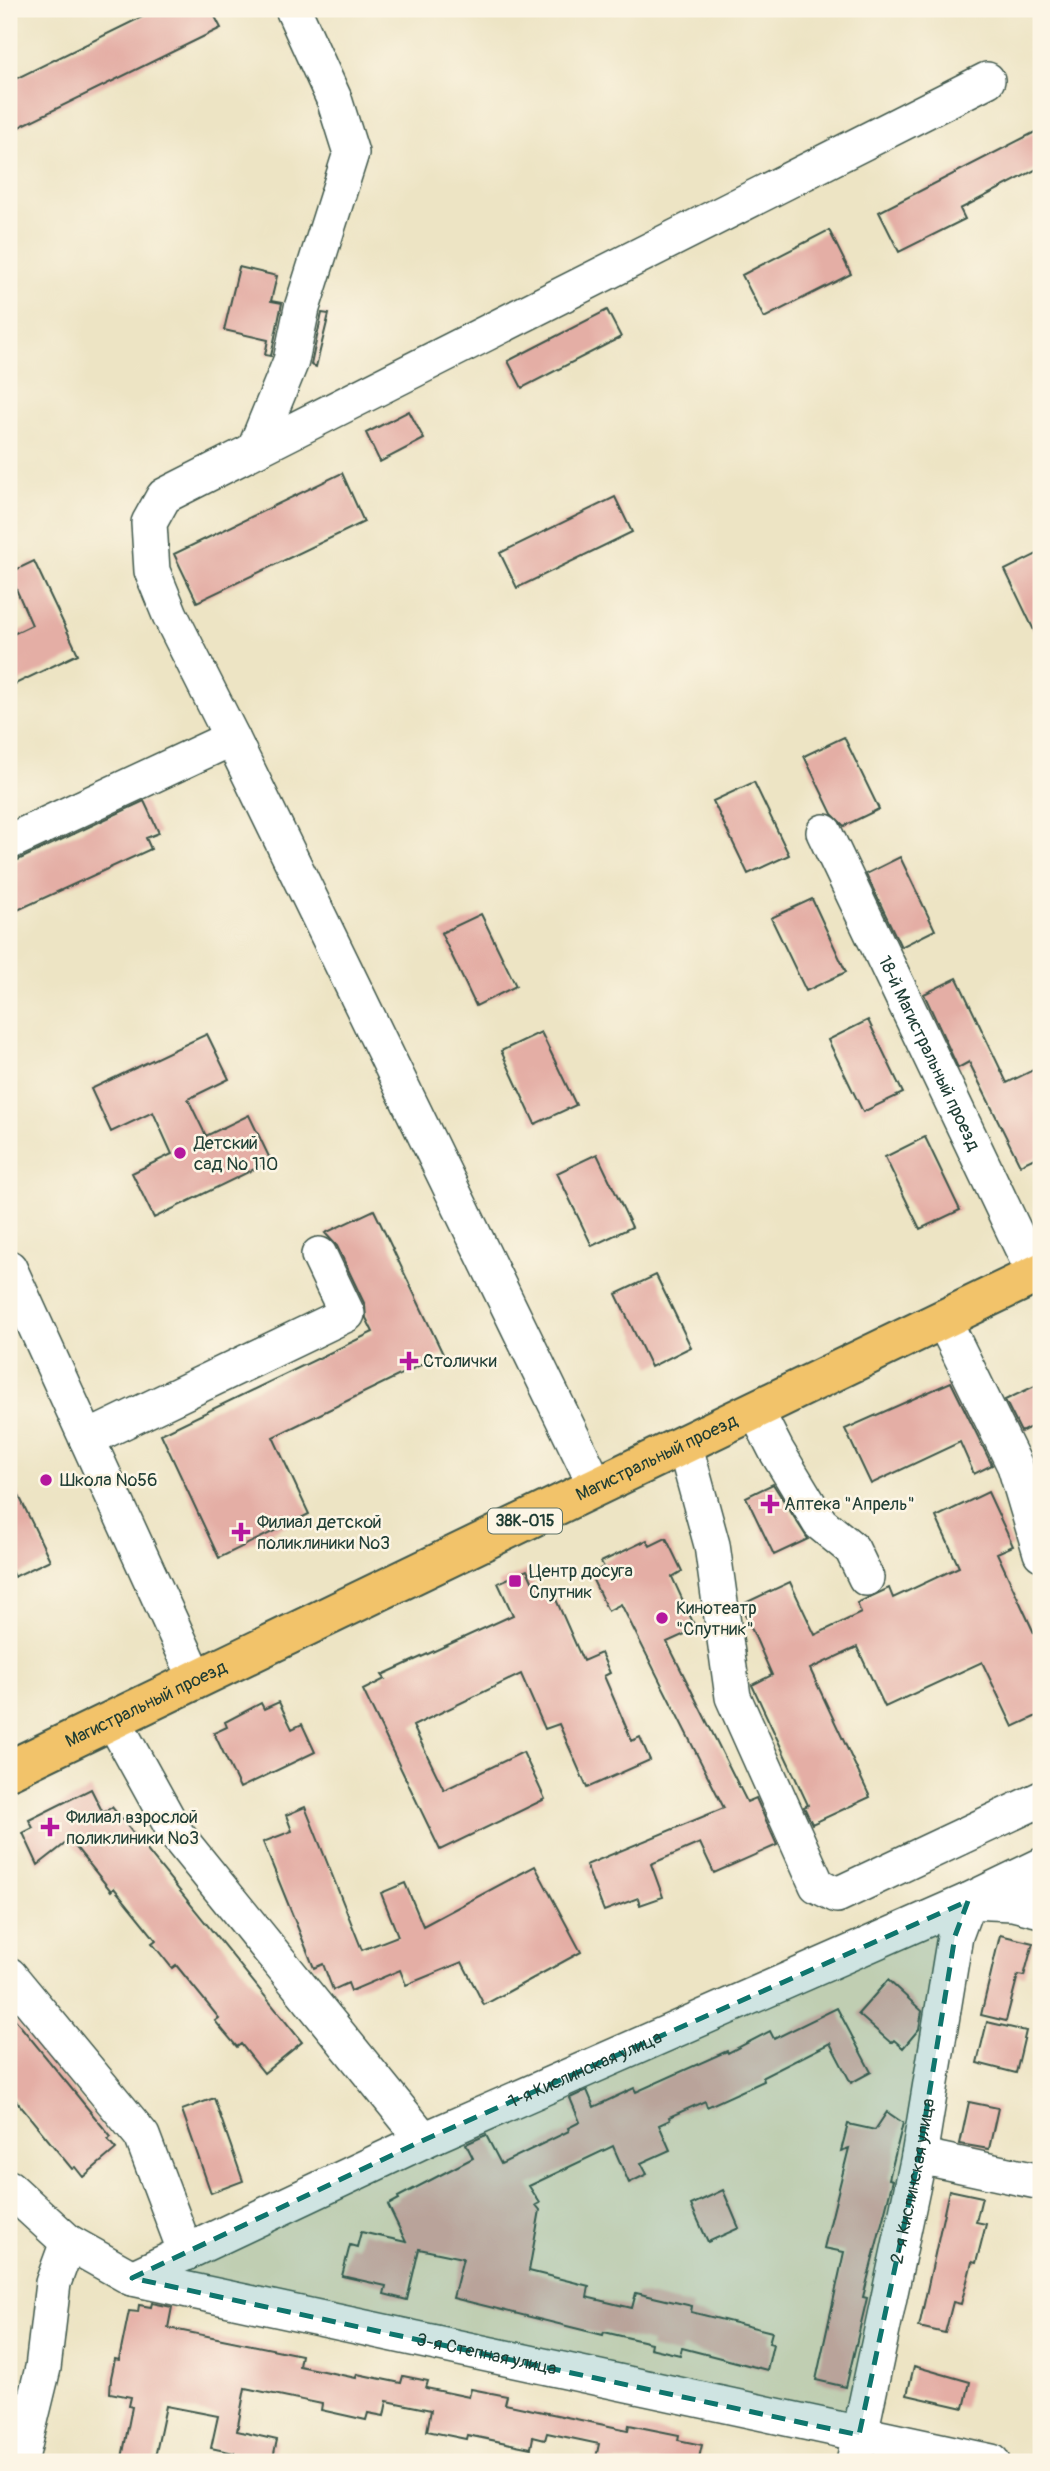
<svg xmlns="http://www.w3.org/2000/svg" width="1050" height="2471" font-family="Pangolin,sans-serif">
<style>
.building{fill:#e4aea5}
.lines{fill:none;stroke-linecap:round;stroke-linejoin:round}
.minor-casing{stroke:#3e564a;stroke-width:38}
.major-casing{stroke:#3e564a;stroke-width:42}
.minor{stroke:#fff;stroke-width:35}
.major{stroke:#f2c36a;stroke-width:38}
.marked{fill:#0f766e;fill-opacity:0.2;stroke:#0f766e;stroke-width:5;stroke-dasharray:14 9;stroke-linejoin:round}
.poi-dot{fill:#b5179e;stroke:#fcf5e5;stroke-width:2.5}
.labels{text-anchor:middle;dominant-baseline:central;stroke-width:5;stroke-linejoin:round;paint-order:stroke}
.shield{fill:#fcf5e5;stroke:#617469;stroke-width:2}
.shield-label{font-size:16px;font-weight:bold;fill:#1f3d34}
.street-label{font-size:18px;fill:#1f3d34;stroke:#fcf5e5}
.poi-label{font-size:18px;fill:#1f3d34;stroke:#fcf5e5;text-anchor:start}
</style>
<rect width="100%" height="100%" fill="#fcf5e5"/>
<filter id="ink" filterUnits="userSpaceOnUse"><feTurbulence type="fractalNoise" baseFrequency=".0143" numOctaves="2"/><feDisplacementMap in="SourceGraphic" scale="14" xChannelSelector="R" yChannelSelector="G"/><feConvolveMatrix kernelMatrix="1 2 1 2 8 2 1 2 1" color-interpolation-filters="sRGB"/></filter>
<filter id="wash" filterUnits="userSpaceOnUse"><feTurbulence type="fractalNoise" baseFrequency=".00686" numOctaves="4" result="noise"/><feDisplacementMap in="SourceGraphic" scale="28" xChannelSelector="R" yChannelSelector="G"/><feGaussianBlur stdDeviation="1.57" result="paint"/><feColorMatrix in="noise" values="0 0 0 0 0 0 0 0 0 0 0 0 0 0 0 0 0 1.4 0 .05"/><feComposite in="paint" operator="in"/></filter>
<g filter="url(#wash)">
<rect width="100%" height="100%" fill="#ede4c4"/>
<g id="blocks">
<!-- building -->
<path class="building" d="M158,9H211L221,28L9,132V82Z
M1041,129V167L960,209L965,219L899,252L879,212Z
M829,230L851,274L764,318L742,275Z
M239,267L277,276L271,301L282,303L271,356L265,355L268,340L224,330Z
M607,310L621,337L522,388L508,361Z
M322,313L329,314L316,367L311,365Z
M409,411L424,439L380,462L366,433Z
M342,473L364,522L197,602L174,554Z
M615,497L632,532L517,588L500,553Z
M1041,552V645L1005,570Z
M34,561L78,654L9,687V636L32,625L9,573Z
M844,737L879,809L844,826L832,814L804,756Z
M754,782L789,855L748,874L713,801Z
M144,801L159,833L146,838L151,849L9,914V862L18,860Z
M900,857L935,930L901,947L866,874Z
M812,899L846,972L806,991L771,918Z
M481,914L516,986L476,1006L441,933Z
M957,978L1007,1083L1041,1066V1155L1020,1165L969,1062L958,1068L924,994Z
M868,1020L903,1093L863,1112L828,1040Z
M541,1032L576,1105L535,1124L501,1051Z
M207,1034L229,1079L188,1099L206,1136L249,1115L271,1161L154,1218L132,1173L172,1154L153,1112L111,1132L91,1089Z
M925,1137L960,1210L920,1229L885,1157Z
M597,1154L632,1227L592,1246L557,1173Z
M374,1210L443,1354L273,1437L309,1514L219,1558L161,1434L373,1332L366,1318L365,1305L337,1246L325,1233Z
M656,1275L691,1347L651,1367L616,1294Z
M951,1382L992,1465L974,1474L960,1442L871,1484L845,1429Z
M1041,1383V1422L1021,1432L1005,1400Z
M9,1475L50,1560L14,1577L9,1566Z
M773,1484L808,1539L774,1555L746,1497Z
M988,1492L1013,1546L997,1553L1041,1648V1714L1013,1727L982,1662L885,1707L857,1647L810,1669L870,1797L812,1824L804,1807L808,1805L752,1685L772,1675L741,1605L790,1582L815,1635L861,1613L857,1603L889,1588L893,1598L959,1567L936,1517Z
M666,1538L682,1571L672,1577L696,1629L667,1642L747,1802L756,1798L777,1845L714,1873L700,1843L651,1864L663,1897L640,1905L638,1898L604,1911L586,1865L724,1808L621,1604L608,1611L590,1574L604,1567L601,1562L647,1540L650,1546Z
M527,1570L538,1594L551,1588L583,1661L601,1653L610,1673L604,1676L632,1741L640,1737L650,1760L587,1788L559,1724L545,1729L521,1674L413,1726L444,1790L523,1752L545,1799L440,1850L363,1690L385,1679L382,1675L513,1615L498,1583Z
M279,1702L292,1729L302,1724L315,1752L240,1788L214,1733L227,1727L225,1722L261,1703L264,1709Z
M91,1789L103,1813L112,1807L302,2042L264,2073L241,2044L237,2047L215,2021L219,2018L176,1965L172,1968L152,1943L156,1940L114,1888L111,1891L70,1840L38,1865L23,1833L33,1828L29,1820Z
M305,1807L362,1950L398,1936L381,1893L405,1883L423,1926L535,1866L581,1952L484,2005L462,1962L406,1985L400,1970L351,1991L348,1983L333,1990L323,1964L314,1968L263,1842L292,1831L286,1815Z
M1000,1935L1033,1943L1024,1976L1018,1975L1006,2021L981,2015Z
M888,1980L922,2011L919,2029L903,2048L894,2040L891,2043L858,2014Z
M837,2008L871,2072L851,2083L830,2043L763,2077L764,2081L707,2107L705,2101L669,2117L670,2120L659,2125L670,2150L641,2163L647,2174L629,2183L613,2146L529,2186L540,2203L536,2205L540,2210L529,2271L589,2286L587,2297L590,2298L632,2308L636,2293L692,2306L691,2312L772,2332L769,2343L773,2344L767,2370L682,2348L680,2355L650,2348L651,2343L604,2332L603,2335L453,2298L463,2258L419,2249L407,2300L384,2294L386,2286L342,2276L350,2245L357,2247L361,2232L406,2242L388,2205L399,2199L398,2197L473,2158L466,2144L486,2135L501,2164L569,2131L568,2128L580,2122L570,2098L587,2090L594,2107L634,2088L636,2092L727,2051L728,2053L770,2031L774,2039Z
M9,2012L111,2137L108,2140L116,2149L83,2177L75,2167L72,2169L9,2092Z
M987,2022L1026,2031L1016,2073L977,2063Z
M214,2098L243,2181L211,2193L182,2110Z
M969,2102L998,2108L989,2149L960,2144Z
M887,2112L903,2123L889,2179L893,2180L863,2297L867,2298L846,2387L816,2380L844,2252L824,2248L849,2148L841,2151L848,2124L875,2130Z
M723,2190L739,2228L708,2242L691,2205Z
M949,2190L982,2197L976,2222L986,2224L976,2263L972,2262L961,2304L953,2302L945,2333L919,2327Z
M152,2303L172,2307L168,2328L301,2355L299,2366L356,2378L357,2374L401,2383L403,2376L428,2381L426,2388L469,2397L471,2389L507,2396L505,2404L628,2430L629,2425L679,2435L678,2440L702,2445L698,2462H595L599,2444L547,2433L545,2440L533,2437L531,2448L467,2435L466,2439L427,2431L431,2410L387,2401L384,2416L368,2413L366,2420L321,2410L322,2404L245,2388L237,2431L277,2440L272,2462H232L234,2453L211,2448L218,2416L166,2406L154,2462L122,2458L132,2407L129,2406L131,2397L110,2393L111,2378L115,2359L119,2360L129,2311L138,2312L139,2305L151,2307Z
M914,2366L970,2382L964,2408L907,2395Z"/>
</g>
</g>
<g filter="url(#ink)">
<use href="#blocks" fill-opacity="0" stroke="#3e564a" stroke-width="2"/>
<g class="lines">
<defs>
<g id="minor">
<path d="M255,449L291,361L302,308L351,153L334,99L293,9"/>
<path d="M232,738L170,615L152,571L149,523L164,496L987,80"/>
<path id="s1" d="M824,832L1035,1275"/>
<path d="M9,842L232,738L596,1486"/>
<path d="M9,1268L197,1680"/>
<path d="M943,1319L1015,1466L1041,1553"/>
<path d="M755,1409L776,1450L820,1523L852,1549L866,1578"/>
<path d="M87,1439L347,1314L319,1255"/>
<path d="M684,1443L712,1545L733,1697L817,1885L837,1895L1041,1799"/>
<path d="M113,1720L176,1834L424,2140"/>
<path d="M9,1975L142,2136L186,2253"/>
<path d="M919,2156L1041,2182"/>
<path id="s2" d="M9,2188L68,2242L132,2278L992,2462"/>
<path id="s3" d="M132,2278L424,2140L968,1901L1041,1866"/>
<path d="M20,2462L43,2368L53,2283L68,2242"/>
<path id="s4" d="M854,2462L919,2156L955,1936L968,1901L1013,1903L1041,1910"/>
</g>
<g id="major">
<path id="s5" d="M9,1770L1041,1272"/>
</g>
</defs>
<!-- minor casing -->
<use href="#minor" class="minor-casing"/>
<!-- major casing -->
<use href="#major" class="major-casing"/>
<!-- minor -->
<use href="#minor" class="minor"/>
<!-- major -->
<use href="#major" class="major"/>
</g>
</g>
<!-- marked area -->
<path class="marked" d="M968,1901L955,1936L919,2156L859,2435L132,2278L424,2140Z"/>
<!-- markers -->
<g class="poi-dot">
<circle cx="180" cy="1153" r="7"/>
<path d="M405.5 1350.5h7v7h7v7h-7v7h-7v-7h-7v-7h7z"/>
<circle cx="46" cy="1480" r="7"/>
<path d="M766.5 1493.5h7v7h7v7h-7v7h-7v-7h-7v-7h7z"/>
<path d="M237.5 1521.5h7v7h7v7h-7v7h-7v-7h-7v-7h7z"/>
<rect x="508" y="1574" width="14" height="14" rx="3.5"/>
<circle cx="662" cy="1618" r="7"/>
<path d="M46.5 1816.5h7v7h7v7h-7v7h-7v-7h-7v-7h7z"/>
</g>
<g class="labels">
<!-- shield labels -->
<rect class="shield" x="488" y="1508.5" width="74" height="25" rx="5"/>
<g class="shield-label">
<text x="525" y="1521">38К-015</text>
</g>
<!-- street labels -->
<g class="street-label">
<text stroke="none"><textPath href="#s1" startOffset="245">18-й Магистральный проезд</textPath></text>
<text stroke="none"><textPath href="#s5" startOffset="719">Магистральный проезд</textPath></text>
<text stroke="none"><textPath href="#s5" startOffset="152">Магистральный проезд</textPath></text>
<text stroke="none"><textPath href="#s3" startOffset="499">1-я Кислинская улица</textPath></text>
<text stroke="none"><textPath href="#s4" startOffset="287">2-я Кислинская улица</textPath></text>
<text stroke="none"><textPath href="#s2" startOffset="516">3-я Степная улица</textPath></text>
</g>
<!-- poi labels -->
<g class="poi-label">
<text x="194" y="1143">Детский<tspan x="194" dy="21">сад № 110</tspan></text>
<text x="423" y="1361">Столички</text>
<text x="60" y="1480">Школа №56</text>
<text x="784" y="1504">Аптека "Апрель"</text>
<text x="257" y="1522">Филиал детской<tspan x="257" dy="21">поликлиники №3</tspan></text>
<text x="529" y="1571">Центр досуга<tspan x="529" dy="21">Спутник</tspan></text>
<text x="676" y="1608">Кинотеатр<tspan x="676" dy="21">"Спутник"</tspan></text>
<text x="66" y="1817">Филиал взрослой<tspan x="66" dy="21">поликлиники №3</tspan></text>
</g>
</g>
<!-- margin -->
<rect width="1050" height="2471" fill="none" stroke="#fcf5e5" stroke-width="35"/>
</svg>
